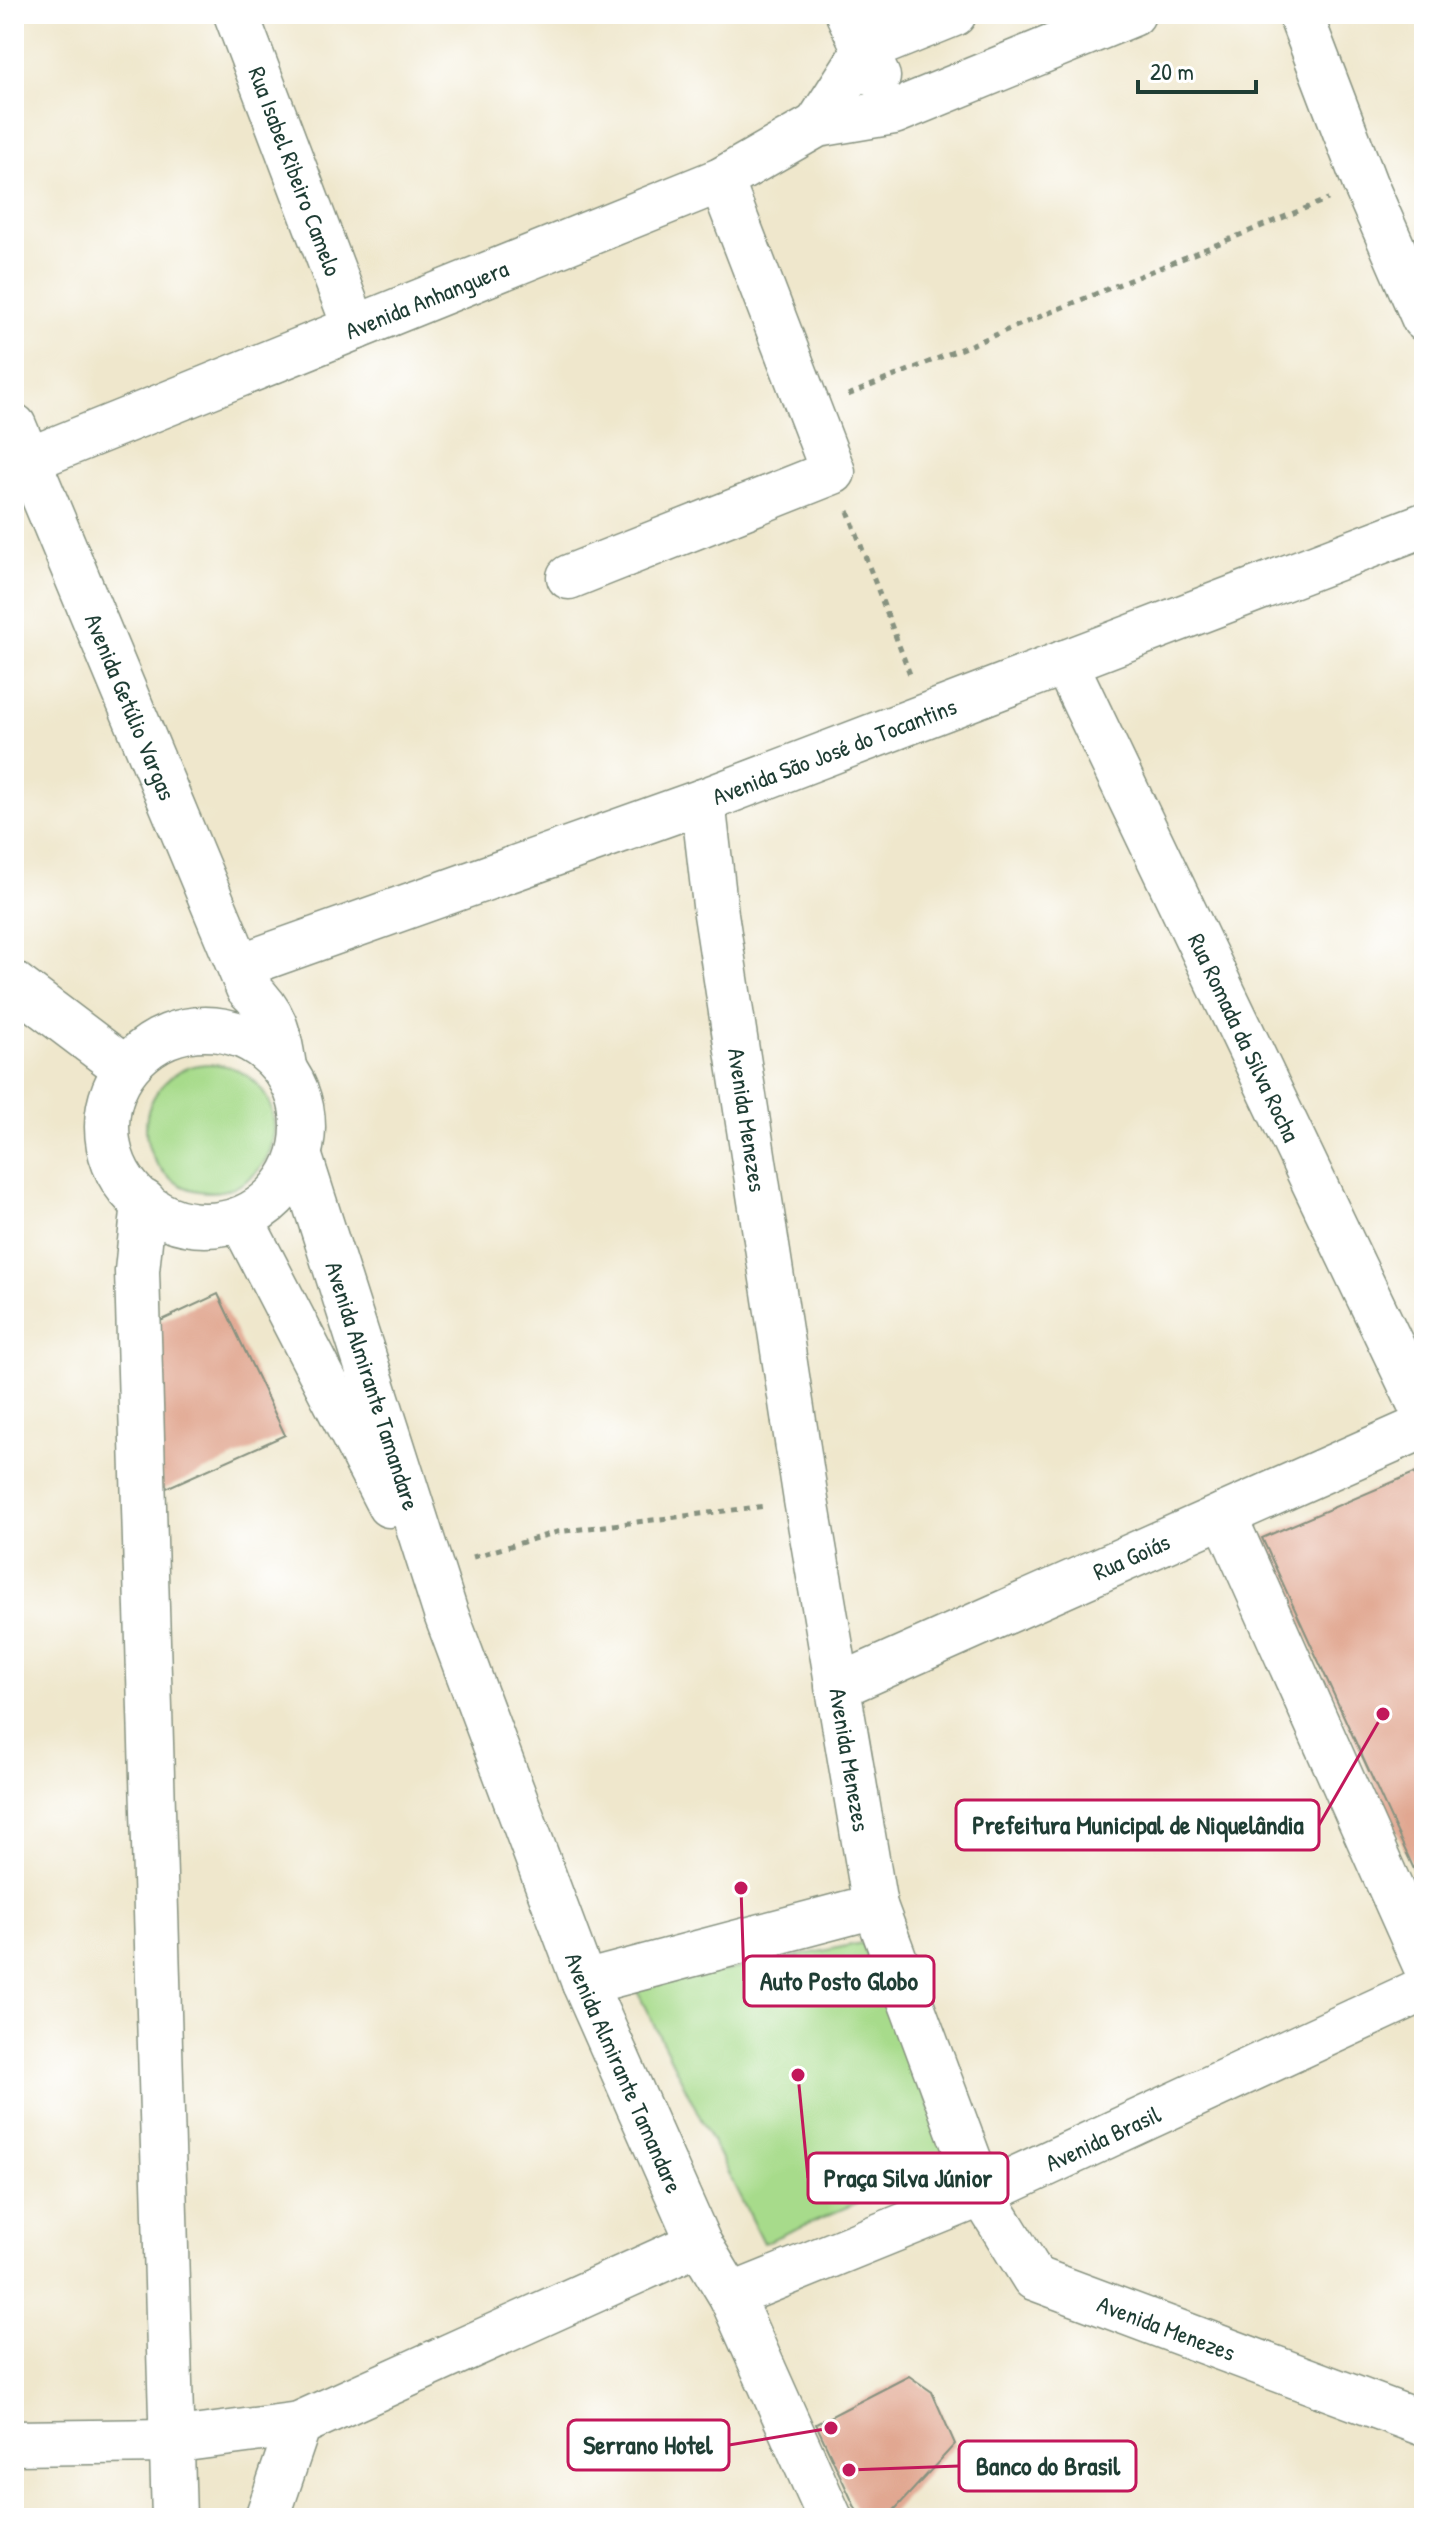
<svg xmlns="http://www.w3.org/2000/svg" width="1438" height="2532" font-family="'Patrick Hand',sans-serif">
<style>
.green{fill:#a7db8b;stroke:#638c60;stroke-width:2}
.building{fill:#e1a791}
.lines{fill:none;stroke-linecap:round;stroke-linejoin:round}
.minor-casing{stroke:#879280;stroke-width:47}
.path{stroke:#879280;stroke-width:5;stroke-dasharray:6 6;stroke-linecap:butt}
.minor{stroke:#fff;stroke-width:44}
.labels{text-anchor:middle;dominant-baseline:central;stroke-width:6;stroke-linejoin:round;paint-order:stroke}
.street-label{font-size:24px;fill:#1f3d34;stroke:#fff}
.leader{fill:none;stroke:#c2185b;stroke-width:3}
.callout-dot{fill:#c2185b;stroke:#fff;stroke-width:3}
.callout{fill:#fff;stroke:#c2185b;stroke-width:3}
.callout-label{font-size:26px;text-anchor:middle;font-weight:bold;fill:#1f3d34}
</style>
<rect width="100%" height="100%" fill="#fff"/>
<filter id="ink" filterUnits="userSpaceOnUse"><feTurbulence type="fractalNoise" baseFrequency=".0125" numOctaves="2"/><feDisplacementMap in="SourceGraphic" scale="16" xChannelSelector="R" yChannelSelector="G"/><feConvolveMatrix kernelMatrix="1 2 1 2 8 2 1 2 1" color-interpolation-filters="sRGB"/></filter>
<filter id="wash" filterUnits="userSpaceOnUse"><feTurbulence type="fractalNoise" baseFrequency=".006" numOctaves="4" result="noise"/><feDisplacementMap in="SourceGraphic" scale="32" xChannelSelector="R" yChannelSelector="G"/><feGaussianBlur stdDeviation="1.8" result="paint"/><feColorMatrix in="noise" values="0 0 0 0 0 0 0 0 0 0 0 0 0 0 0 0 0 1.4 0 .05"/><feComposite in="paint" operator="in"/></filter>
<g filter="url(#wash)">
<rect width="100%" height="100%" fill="#efe7cc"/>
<!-- green -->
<path class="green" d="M146 1128a64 64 0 1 1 128 0a64 64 0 1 1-128 0Z
M862,1943L953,2162L763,2243L636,1989Z"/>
<g id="blocks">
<!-- building -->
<path class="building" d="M218,1294L285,1435L162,1490L156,1323Z
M1414,1473L1424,1493V1891L1262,1538Z
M909,2376L932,2392L955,2444L887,2518H860L816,2424Z"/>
</g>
</g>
<g filter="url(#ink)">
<use href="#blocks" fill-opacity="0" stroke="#879280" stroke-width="2"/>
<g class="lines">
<defs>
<g id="minor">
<path id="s1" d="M236,14L355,328"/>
<path d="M848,14L878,77"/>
<path d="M1300,14L1365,184L1424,319"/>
<path d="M817,125L865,50L954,14"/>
<path id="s2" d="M14,426L248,988C275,1013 279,1032 284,1067"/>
<path id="s3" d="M28,460L721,180L817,125L894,112L1133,14"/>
<path d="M569,577L833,472L721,180"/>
<path id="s4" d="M1065,662L1424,1413"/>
<path id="s5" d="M703,801L716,914L806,1500L875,1906L982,2194L1034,2278L1424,2424"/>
<path id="s6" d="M240,966L703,801L1424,525"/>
<path d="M14,984L125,1068"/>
<circle cx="205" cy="1127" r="98"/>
<path id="s7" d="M300,1157L446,1614L584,1983L699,2243L731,2296L830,2518"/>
<path d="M144,1202L137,1271L174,2518"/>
<path d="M241,1219L389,1505"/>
<path d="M1224,1515L1424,1963"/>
<path id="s8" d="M837,1687L1424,1426"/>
<path d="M584,1983L875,1906"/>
<path id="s9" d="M731,2296L982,2194L1424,1989"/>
<path d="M14,2443L170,2441L299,2424L699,2243"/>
<path d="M267,2518L299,2424"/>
</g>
</defs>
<!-- minor casing -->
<use href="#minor" class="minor-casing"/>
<!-- path -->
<path class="path" d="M848,395L1328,199
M848,511L911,677
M473,1557L557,1532L765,1506"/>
<!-- minor -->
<use href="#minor" class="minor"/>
</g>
</g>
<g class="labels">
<!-- street labels -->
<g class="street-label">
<text stroke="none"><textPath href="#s1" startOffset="168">Rua Isabel Ribeiro Camelo</textPath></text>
<text stroke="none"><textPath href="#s3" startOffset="430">Avenida Anhanguera</textPath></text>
<text stroke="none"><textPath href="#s2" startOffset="304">Avenida Getúlio Vargas</textPath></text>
<text stroke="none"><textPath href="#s6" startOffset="632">Avenida São José do Tocantins</textPath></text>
<text stroke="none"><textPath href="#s4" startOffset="416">Rua Romada da Silva Rocha</textPath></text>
<text stroke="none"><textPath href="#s5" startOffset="322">Avenida Menezes</textPath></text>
<text stroke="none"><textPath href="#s7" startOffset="240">Avenida Almirante Tamandare</textPath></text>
<text stroke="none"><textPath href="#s8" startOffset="322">Rua Goiás</textPath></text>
<text stroke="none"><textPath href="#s5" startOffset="970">Avenida Menezes</textPath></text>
<text stroke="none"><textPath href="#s7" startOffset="972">Avenida Almirante Tamandare</textPath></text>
<text stroke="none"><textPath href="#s9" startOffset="404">Avenida Brasil</textPath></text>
<text stroke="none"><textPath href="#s5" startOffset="1666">Avenida Menezes</textPath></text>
</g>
</g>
<!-- callouts -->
<path class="leader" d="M1383 1714L1319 1825M741 1888L744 1981M798 2075L808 2178M831 2428L729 2445M849 2470L959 2466"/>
<g class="callout-dot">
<circle cx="1383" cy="1714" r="8"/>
<circle cx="741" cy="1888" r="8"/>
<circle cx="798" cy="2075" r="8"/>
<circle cx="831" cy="2428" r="8"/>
<circle cx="849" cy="2470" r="8"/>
</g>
<g class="callout">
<rect x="956" y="1800" width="363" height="50" rx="8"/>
<rect x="744" y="1956" width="190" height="50" rx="8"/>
<rect x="808" y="2153" width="200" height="50" rx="8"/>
<rect x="568" y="2420" width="161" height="50" rx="8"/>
<rect x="959" y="2441" width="177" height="50" rx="8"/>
</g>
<g class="callout-label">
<text x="1138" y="1834">Prefeitura Municipal de Niquelândia</text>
<text x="839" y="1990">Auto Posto Globo</text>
<text x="908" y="2187">Praça Silva Júnior</text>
<text x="648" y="2454">Serrano Hotel</text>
<text x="1048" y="2475">Banco do Brasil</text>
</g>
<!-- margin -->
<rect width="1438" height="2532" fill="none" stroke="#fff" stroke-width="48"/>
<!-- scale -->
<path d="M1138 80v12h118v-12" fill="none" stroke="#1f3d34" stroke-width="4"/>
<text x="1150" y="80" font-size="24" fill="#1f3d34" stroke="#ffffff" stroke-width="6" paint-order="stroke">20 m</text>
</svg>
